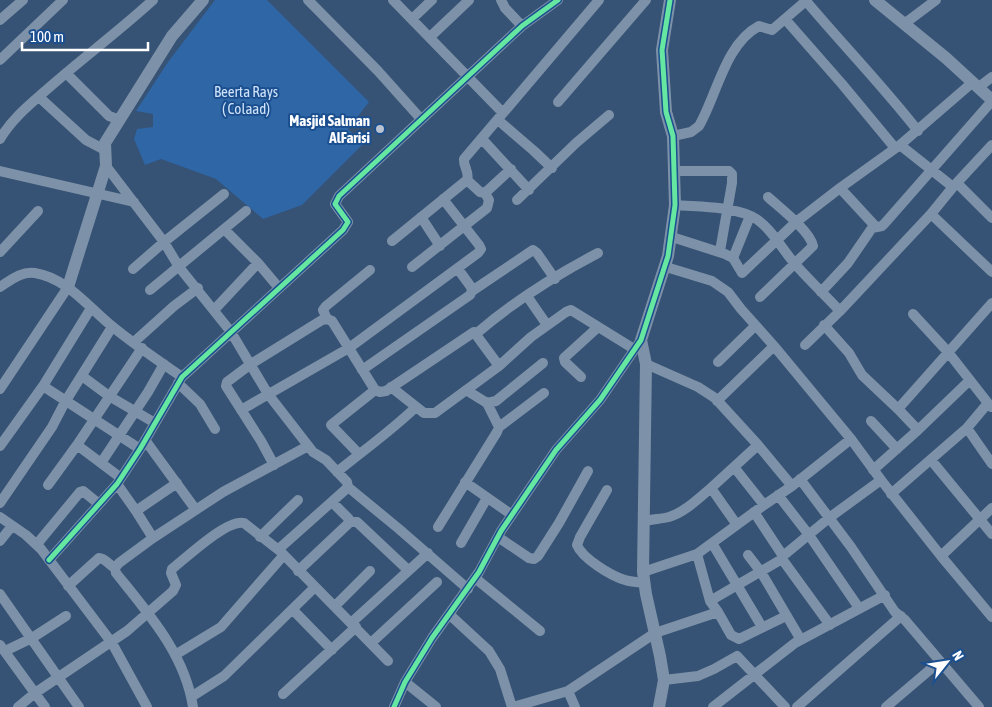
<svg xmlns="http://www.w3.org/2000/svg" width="992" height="707" font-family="'Asap Condensed',sans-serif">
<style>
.green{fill:#2f66a5}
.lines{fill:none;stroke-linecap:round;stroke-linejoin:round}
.minor{stroke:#7d92a8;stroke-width:10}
.tertiary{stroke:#7d92a8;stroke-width:12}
.cycleway-casing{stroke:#1b4f8f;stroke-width:8}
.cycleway{stroke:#66e7a1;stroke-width:5}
.poi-dot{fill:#b9c2ce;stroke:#1b4f8f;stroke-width:2}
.labels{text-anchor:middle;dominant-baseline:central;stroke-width:4;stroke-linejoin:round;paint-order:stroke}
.park-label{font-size:15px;fill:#cfe3fa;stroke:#1b4f8f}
.poi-label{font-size:15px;font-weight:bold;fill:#fff;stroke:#1b4f8f;text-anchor:end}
</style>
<rect width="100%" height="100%" fill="#365274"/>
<!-- green -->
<path class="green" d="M215,0H267L369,102L348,129L363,144L302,205L263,219L216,179L161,159L145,165L134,139L137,129L153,127V114L136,111L168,62Z"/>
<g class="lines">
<!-- minor -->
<path class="minor" d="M308,0L378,71L421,119
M393,0L503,113
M501,0L505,8L522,26
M806,1C843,45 883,86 918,131
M412,19L432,0
M785,19L842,84L895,148
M0,20L23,0
M904,24L936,0
M430,37L469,0
M0,60L63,0
M66,73L109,116L120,120
M979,87L992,77
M39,97L86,140L105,150
M558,102L646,0
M498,120L534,151L552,168
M673,136L691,132L699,126C717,95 725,44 759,26L772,30L807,0
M0,139C11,120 28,106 44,92C80,60 118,32 153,0
M482,139L529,190
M900,145L953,187
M106,166L164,242L179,267L231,332L268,394L313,452L326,460L347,482L348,487L345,490L281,547L280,551L388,661
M511,169L485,193L480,192L467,180C470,173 463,166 464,159L599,0
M0,171L134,202
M674,171H729L732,174V183L720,251
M957,183L992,218
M840,188L876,227
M517,200L576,143L609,115
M675,205C699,207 728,206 751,216C770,225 781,248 795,264C809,280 825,295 840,311
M931,214L992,272
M421,217L440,246
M224,229L258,263L279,288
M672,237L725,254L733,258L742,273L796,222L840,188L900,145L973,82
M392,241L467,180
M0,252L38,211
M733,258L750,216
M412,267L487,208L489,200L485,193
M666,267L712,281L728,292L741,309L774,346L851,439L881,480L941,556L992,617
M133,269L164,242L224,194
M0,287C11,280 21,271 35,273C67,278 89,308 113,327C135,345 159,361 182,377
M150,290L246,211
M472,291L533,250L537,253L555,279
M821,292L848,263L872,228L882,226L885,223L992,101
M527,296L547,325
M760,297L813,246C810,231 780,208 768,197
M214,310L258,263
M913,314L948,352L991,407
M327,319L323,310L326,306L370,270
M824,325L849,353L862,375L898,409L918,430
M477,333C513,302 556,275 598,253
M134,342L174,306L198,288
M805,345L840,311L931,214L953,187L992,145
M718,362L755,326
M646,364L698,387L715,398L758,445L792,486
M362,370L470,295L472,291L471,287L458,269
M82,376L109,396L155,423
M581,377L565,362L564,358L597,328
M178,383L200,404L215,429
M43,386L140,449
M391,387L424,413H435L499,366L531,337L566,312L571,310L634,349
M0,389L68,287
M466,390L487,403L496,401L543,363
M717,401L774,346
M898,409L992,303
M241,410L349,348L478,253L481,249L479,245L443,199
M871,421L897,449
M499,427L544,393
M967,428L992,464
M145,440L196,510
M77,445L121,478
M0,446L43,386L91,308
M359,454L331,425L375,390
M931,460L992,534
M101,463L148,392L164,364
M274,465L261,441L226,386L227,382L251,364L322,320L327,319L332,321L375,390L380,392L386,391L474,332L499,366
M734,467L764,505
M873,470L918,430L970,380
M337,472C364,450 391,431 416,407
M800,479L851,547L895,612L905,620L979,707
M465,482L512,515
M117,484L136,511L153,538L223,492L308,446
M48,485L77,445L142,348
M348,487L399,529L468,589
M711,488L758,445
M607,490L580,537L577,545C582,558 611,576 625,580C631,582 638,582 645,583
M891,494L967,428L988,403
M778,495L809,535L859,608
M0,503L52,427L65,402L112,327
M136,511L177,483
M754,512L783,556
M0,517L26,535L41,549L112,643L147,707
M645,521C653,519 661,519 669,517C685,512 698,499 711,488L737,525
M350,522H357L408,570
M438,527L497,432L499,427L487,403
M260,537L298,500
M498,537L529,558L534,559L538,556L559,523L588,471
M153,538L119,563L115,568L116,573C148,613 185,654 193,707
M0,541L12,526
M461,543L487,498
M712,543L762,627
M37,544L80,492L83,491L99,504
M748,555L761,572L801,640
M941,556L992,508
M782,559L830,625
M49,560L117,484L140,449L182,377L343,230L348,222L335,204L339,196L522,26L558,0
M298,571L350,522L349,519L332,502
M643,572L697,554L764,505L792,486L851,439
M475,578L540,631
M68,586L99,558C105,558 109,565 115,568
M0,594L79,707
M710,601L782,559L783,556L829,518L881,480
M335,606L370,571
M293,610L332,650
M718,612L731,635L739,639L786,616
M450,615L489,651L500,669L512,707
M351,623L428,553
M371,643L437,582
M0,645L45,707
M5,651L32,638L66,616
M175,655L221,627L283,556
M664,680L698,676L714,669L737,656L785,707
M405,682L436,707
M568,691L575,707
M283,694L356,627
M191,697L224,676L315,587
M18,707L35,693L127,631L173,591L176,585L171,573L172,569C187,557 227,519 244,523L280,551
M394,707L405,682L432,638L479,572L501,531L556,450L600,400L641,340
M513,707L568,691L655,633L718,612L710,601L697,554
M713,707L795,643L885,595
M797,707L901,616
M886,707L939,662"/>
<!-- tertiary -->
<path class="tertiary" d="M875,0L946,58L992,100
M68,287L106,166L105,143L172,36L203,0
M659,707L664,680L660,656L646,594L643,572L646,364L641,340L668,256L675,205L673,136L666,112L662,50L670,0"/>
<defs>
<path id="cycleway" d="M49,560L117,484L140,449L182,377L343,230L348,222L335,204L339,196L522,26L558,0
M394,707L405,682L432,638L479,572L501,531L556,450L600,400L641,340L668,256L675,205L673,136L666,112L662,50L670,0"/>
</defs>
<!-- cycleway casing -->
<use href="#cycleway" class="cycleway-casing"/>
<!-- cycleway -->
<use href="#cycleway" class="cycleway"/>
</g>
<!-- markers -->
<circle class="poi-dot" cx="380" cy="129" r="5"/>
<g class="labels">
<!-- park labels -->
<g class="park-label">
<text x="246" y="91">Beerta Rays<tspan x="246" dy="17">( Colaad)</tspan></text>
</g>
<!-- poi labels -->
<g class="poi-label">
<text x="370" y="120">Masjid Salman<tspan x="370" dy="17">AlFarisi</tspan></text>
</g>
</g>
<!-- north arrow -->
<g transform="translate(947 662) rotate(60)" stroke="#1b4f8f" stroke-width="4" paint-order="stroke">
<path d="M0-4L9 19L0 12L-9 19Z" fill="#ffffff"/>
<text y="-8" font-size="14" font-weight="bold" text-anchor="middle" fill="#ffffff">N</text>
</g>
<!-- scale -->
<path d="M22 42v8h126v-8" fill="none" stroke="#ffffff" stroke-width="2.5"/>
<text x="30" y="42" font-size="15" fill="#ffffff" stroke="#1b4f8f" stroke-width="4" paint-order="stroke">100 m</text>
</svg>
